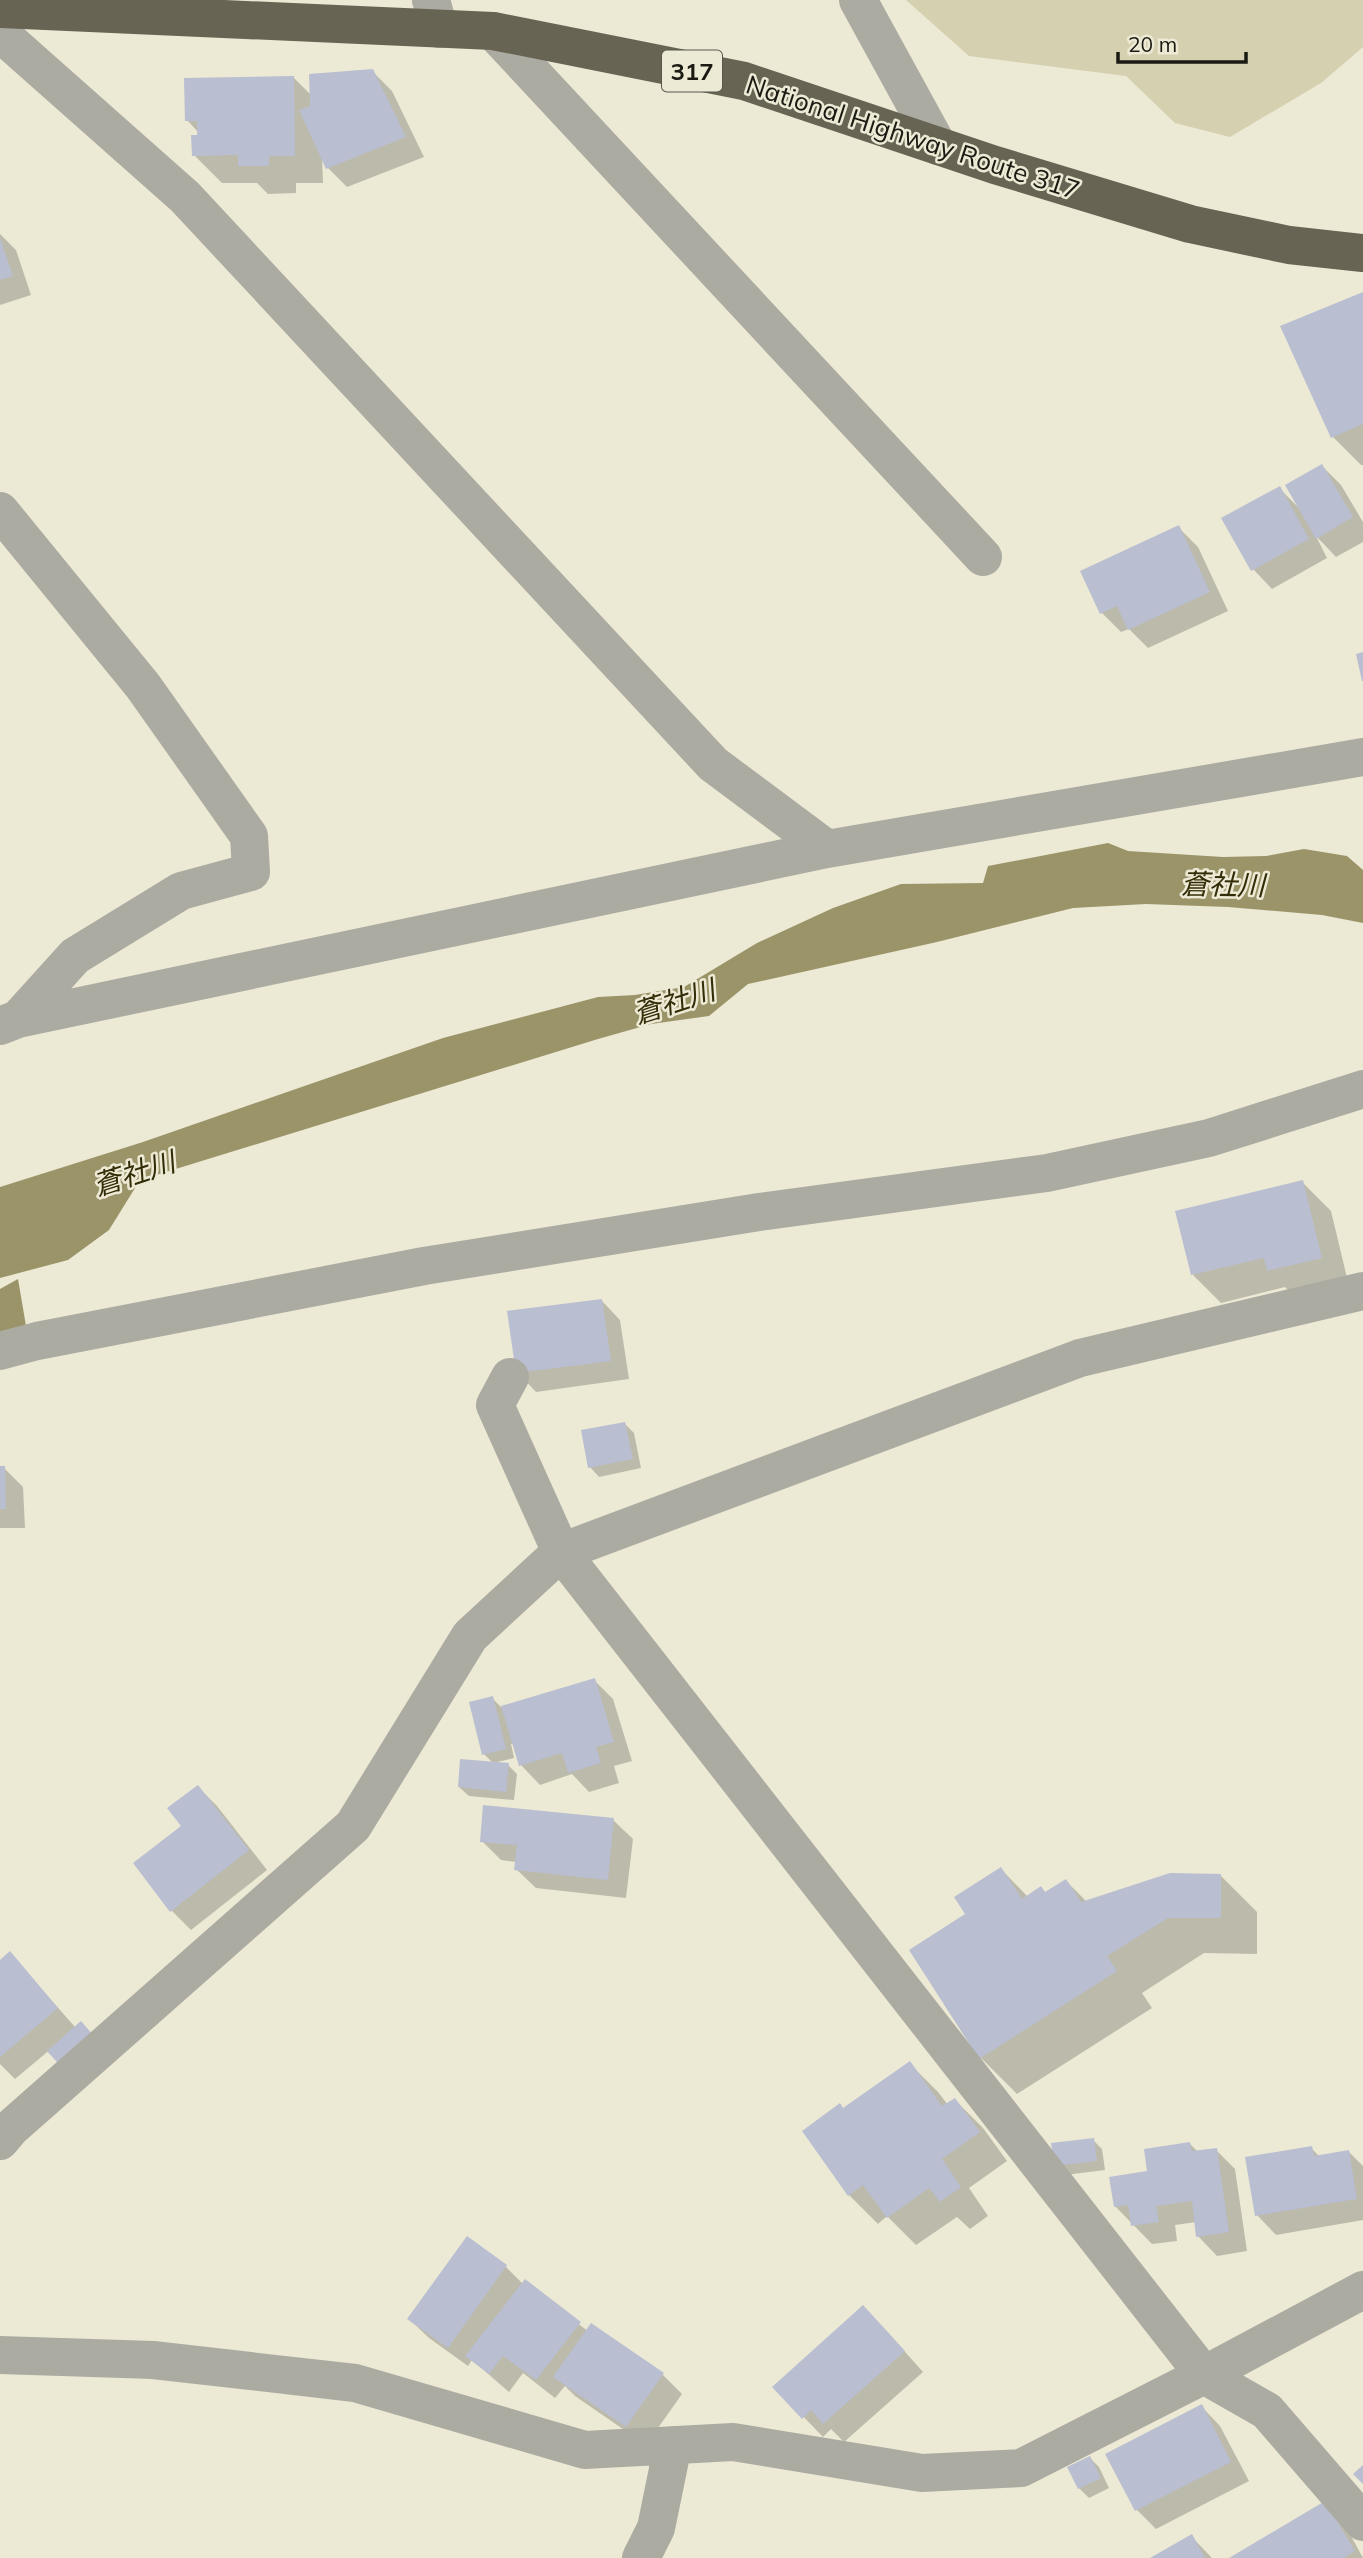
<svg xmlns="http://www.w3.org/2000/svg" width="1363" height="2558" font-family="Mulish,'Noto Sans JP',sans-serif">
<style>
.green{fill:#d5d0b0}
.water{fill:#9b9469}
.shadow{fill:#0003}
.building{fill:#b9bed1}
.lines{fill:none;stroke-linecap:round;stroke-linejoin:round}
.minor{stroke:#acaba2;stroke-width:38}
.highway{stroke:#676453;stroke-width:38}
.labels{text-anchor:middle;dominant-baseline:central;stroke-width:5;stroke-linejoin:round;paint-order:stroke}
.shield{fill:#ece9d5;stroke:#59574c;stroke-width:2}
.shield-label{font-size:24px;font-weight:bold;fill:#1a1912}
.street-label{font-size:26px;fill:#1a1912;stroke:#ece9d5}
.water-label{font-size:28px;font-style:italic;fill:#332d07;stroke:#ece9d5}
</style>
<rect width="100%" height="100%" fill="#ece9d5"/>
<!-- green -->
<path class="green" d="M906,0H1363V47L1321,83L1230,137L1175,123L1126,76L969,56Z"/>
<!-- water -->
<path class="water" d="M1108,843L1128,851L1223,857L1266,856L1304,849L1347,856L1363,870V923L1322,915L1228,907L1146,904L1073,908L937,942L748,984L709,1016L651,1024L598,1039L140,1180L109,1230L68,1260L0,1278V1187L143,1142L443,1038L598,997L635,995L684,987L757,943L833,908L901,884L983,883L988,866Z
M18,1279L26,1326L0,1342V1289Z"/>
<!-- shadow -->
<path class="shadow" d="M372,71L392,91L424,157L347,187L328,168L322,157L323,183H296V193L268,194L257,183H222L194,155L198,132L187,120L293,77L311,95Z
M0,234L16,250L31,295L0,305Z
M1363,294V465H1361L1333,437Z
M1322,466L1341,485L1363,522V542L1336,557L1316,536L1327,558L1272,589L1253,569L1279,488L1299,508Z
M1179,528L1198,547L1228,611L1148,648L1129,629L1121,632L1102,613Z
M1302,1182L1331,1211L1349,1286L1297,1299L1285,1287L1221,1303L1193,1275Z
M601,1300L620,1320L629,1379L536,1392L517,1372Z
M625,1424L634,1433L641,1468L599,1477L590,1467Z
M0,1468H4L23,1487L25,1528H0Z
M594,1680L613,1699L632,1761L614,1766L619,1783L589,1792L572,1774L540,1785L521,1765L514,1743L511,1744L514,1758L493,1763L484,1754L492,1698L502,1708Z
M508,1765L517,1774L514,1800L469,1796L459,1787Z
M198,1787L217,1806L267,1870L191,1930L172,1911L135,1864L183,1826Z
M613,1820L633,1839L626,1898L536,1888L516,1869L517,1862L501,1860L482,1841Z
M1001,1869L1028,1897L1046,1894L1066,1881L1087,1902L1221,1876L1257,1912V1954L1204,1953L1142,1993L1152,2008L1017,2094L981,2058L968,1915Z
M10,1954L76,2028L15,2079L0,2064V1962Z
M910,2064L938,2092L948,2105L955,2100L983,2128L1007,2161L969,2188L988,2216L970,2229L957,2217L916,2245L887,2216L878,2224L849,2195L804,2131L844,2110Z
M1093,2140L1102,2149L1105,2170L1065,2175L1055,2165Z
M1189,2143L1198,2152L1216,2150L1235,2169L1247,2251L1217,2256L1198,2236L1196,2222L1175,2225L1177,2241L1152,2244L1115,2206L1149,2173Z
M1311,2148L1320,2157L1349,2152L1363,2166V2220L1276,2235L1257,2215Z
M467,2238L506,2267L523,2284L588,2331L663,2375L682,2394L646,2445L575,2396L565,2386L555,2398L523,2373L509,2392L472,2360L468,2366L429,2338L409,2319Z
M882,2326L923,2372L844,2442L831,2429L823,2437L775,2387Z
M1201,2406L1220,2426L1249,2481L1156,2529L1137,2510Z
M1090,2458L1099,2467L1109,2488L1089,2498L1079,2488Z
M1325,2504L1344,2523L1363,2558H1232Z
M1191,2536L1212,2558H1154Z"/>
<!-- building -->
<path class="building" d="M373,69L406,137L326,169L299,110L310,106L309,74Z
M294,76L295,156H269V166H238V155L192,156L191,135H197V121H185L184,78Z
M0,238L13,276L0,280Z
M1363,292V424L1331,438L1280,326Z
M1322,464L1353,517L1316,539L1285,485Z
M1280,486L1309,539L1251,571L1221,518Z
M1179,525L1210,592L1128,630L1117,606L1100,614L1080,571Z
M1363,652V681H1362L1356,654Z
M1303,1180L1322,1258L1267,1271L1264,1258L1191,1275L1175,1211Z
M602,1299L611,1361L516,1373L507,1311Z
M625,1422L633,1459L588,1468L581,1430Z
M0,1466H5L6,1509H0Z
M595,1678L614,1742L596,1747L601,1763L568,1773L562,1753L519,1766L501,1706Z
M493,1696L506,1749L482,1755L469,1702Z
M460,1759L509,1763L506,1792L458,1787Z
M198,1785L249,1850L170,1912L133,1863L181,1826L167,1808Z
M483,1805L614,1818L608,1880L514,1870L517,1845L480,1842Z
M1001,1867L1022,1899L1041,1886L1045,1892L1066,1879L1081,1902L1170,1873L1221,1874V1918H1168L1107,1956L1117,1971L979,2059L909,1950L965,1914L954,1897Z
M10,1951L58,2008L0,2057V1960Z
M81,2021L100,2043L66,2072L47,2051Z
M910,2061L942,2106L955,2098L980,2132L942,2159L961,2187L940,2202L929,2188L887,2218L863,2185L848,2196L802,2131L840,2103L843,2108Z
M1094,2138L1097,2161L1054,2166L1051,2143Z
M1190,2142L1192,2151L1217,2148L1229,2232L1196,2237L1192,2201L1156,2206L1159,2222L1131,2226L1128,2205L1114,2207L1109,2177L1147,2171L1144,2149Z
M1312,2146L1314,2156L1349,2150L1357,2199L1255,2216L1245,2157Z
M467,2236L507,2265L448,2348L407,2319Z
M525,2279L581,2322L536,2380L503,2356L489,2374L465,2356Z
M863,2305L905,2351L823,2424L811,2410L802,2419L772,2387Z
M591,2323L664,2373L626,2427L553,2377Z
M1202,2404L1231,2462L1135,2511L1105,2454Z
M1090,2456L1101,2478L1078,2489L1067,2467Z
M1363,2465V2484L1353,2474Z
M1325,2501L1355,2551L1344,2558H1229Z
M1192,2534L1205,2558H1150Z"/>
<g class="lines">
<!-- minor -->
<path class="minor" d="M431,0L439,29
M858,0L938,146
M493,31L983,557
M0,33L185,197L713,764L827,849
M0,511L143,686L249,836L251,872L181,891L75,956L18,1019
M0,1026L18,1019L827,849L1363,757
M0,1351L37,1341L424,1266L759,1212L1047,1173L1209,1138L1363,1089
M510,1377L495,1405L561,1552L1204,2375L1267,2411L1363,2522
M0,2141L11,2128L353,1826L470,1636L561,1552L1080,1358L1363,1291
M0,2355L153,2360L355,2383L585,2450L733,2442L922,2473L1021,2468L1204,2375L1363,2290
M641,2558L656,2528L673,2445"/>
<!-- highway -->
<path class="highway" d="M0,9L493,31L744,81L995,165L1190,224L1289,245L1363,253"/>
</g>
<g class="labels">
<!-- shield labels -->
<rect class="shield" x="662" y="50.5" width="60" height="41" rx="5"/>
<g class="shield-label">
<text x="692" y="71">317</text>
</g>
<!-- street labels -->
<g class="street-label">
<text transform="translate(913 137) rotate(18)">National Highway Route 317</text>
</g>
<!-- water labels -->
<g class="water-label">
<text transform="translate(1223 884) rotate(1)">蒼社川</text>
<text transform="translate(674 1001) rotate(-18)">蒼社川</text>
<text transform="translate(134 1173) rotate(-18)">蒼社川</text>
</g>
</g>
<!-- scale -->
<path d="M1118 52v10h128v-10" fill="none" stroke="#1a1912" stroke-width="3.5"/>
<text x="1128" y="52" font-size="21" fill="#1a1912" stroke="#ece9d5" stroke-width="5" paint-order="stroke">20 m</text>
</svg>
